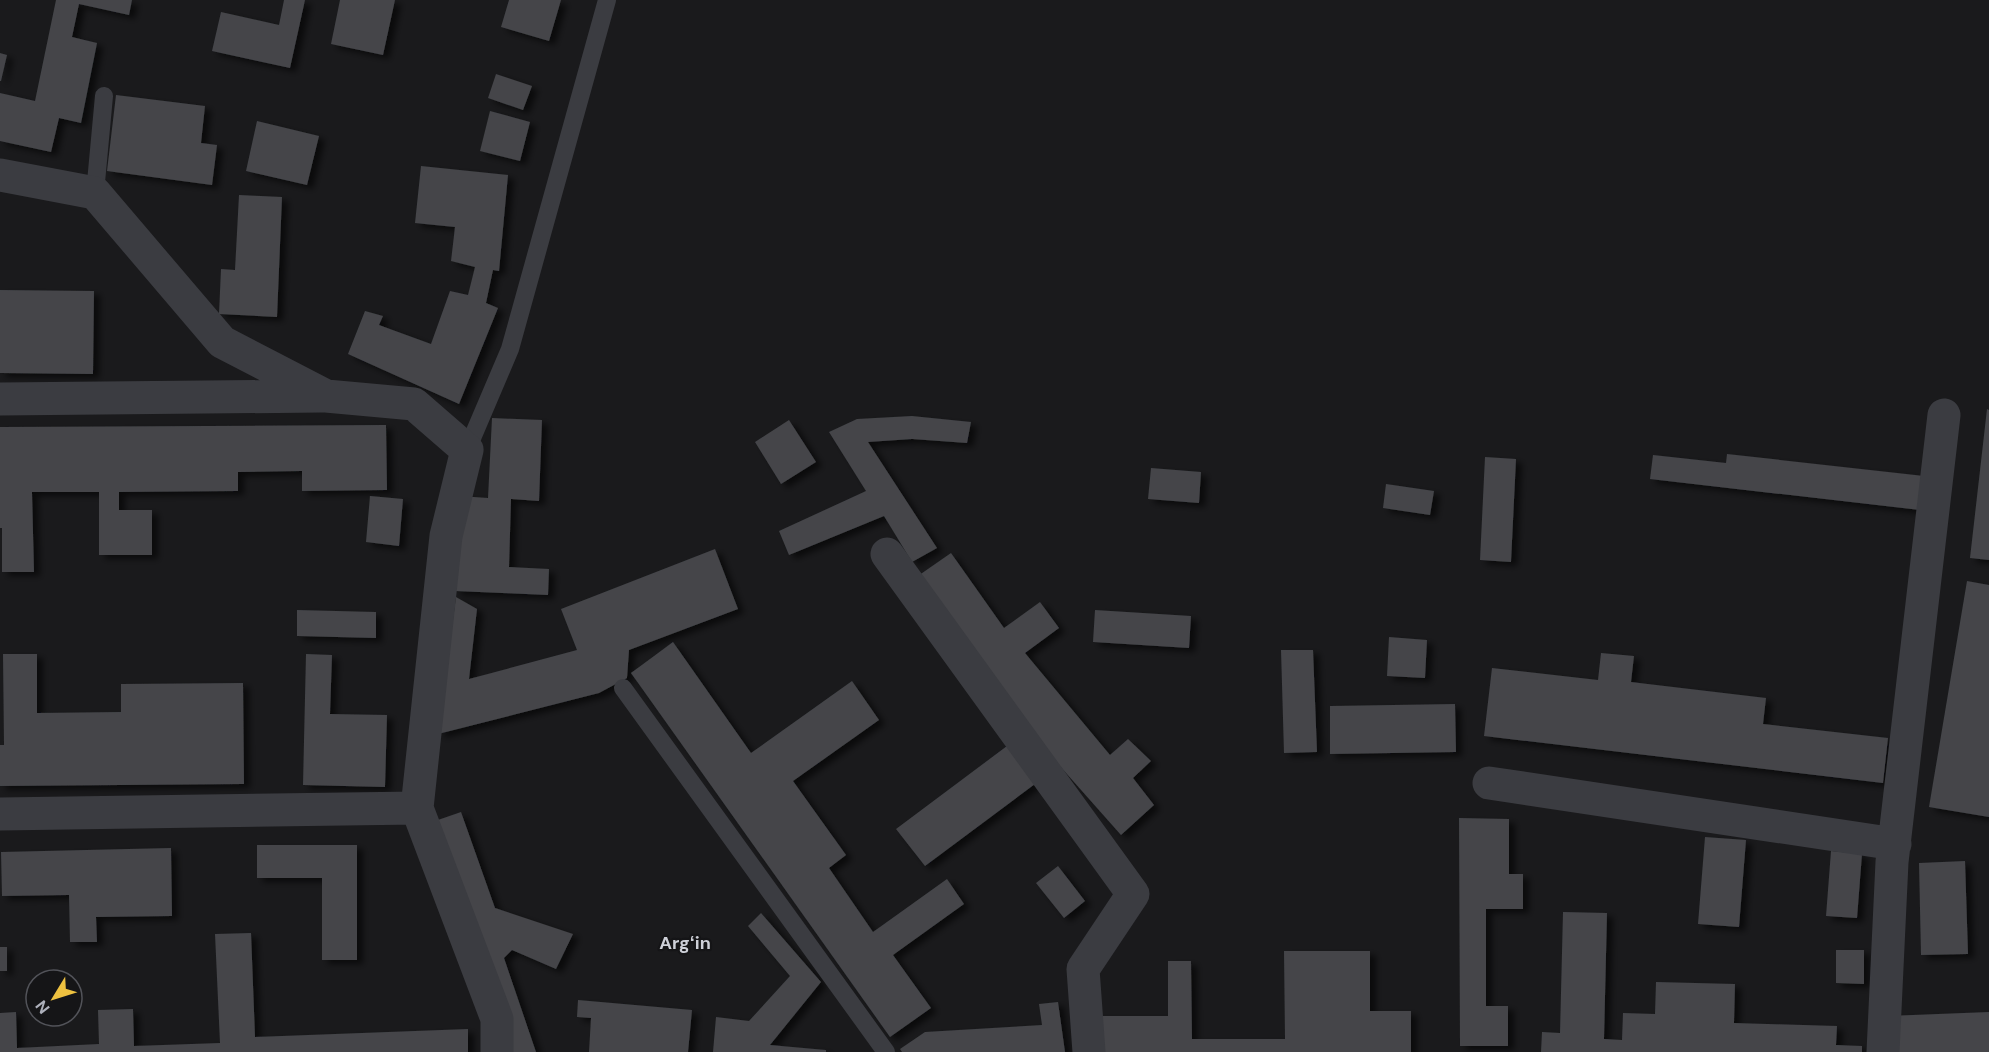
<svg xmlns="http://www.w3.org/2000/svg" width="1989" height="1052" font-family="'DM Sans',sans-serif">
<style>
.building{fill:#444549;filter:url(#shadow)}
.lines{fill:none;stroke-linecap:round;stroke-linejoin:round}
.service{stroke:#3b3c41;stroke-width:18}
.minor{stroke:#3b3c41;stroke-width:33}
.labels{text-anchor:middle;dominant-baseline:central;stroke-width:4.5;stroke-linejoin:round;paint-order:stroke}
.quarter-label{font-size:18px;font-weight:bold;fill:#ced0d8;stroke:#151517}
</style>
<defs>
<filter id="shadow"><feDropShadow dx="6" dy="4" stdDeviation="3" flood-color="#0009"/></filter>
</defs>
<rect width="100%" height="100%" fill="#1a1a1c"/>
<!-- building -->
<path class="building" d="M56,0H132L129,15L79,4L72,37L97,43L81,123L59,118L51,152L0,141V93L35,101Z
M284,0H305L290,68L212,51L221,12L279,25Z
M340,0H395L383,55L331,44Z
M509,0H561L549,41L501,27Z
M0,53L7,55L1,81H0Z
M496,74L532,86L523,110L488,98Z
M116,95L205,106L201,143L217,145L212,185L107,171Z
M490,111L530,122L520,161L480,151Z
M257,121L319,136L307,185L246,171Z
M421,166L508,175L499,271L493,270L486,303L498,308L459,404L348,354L365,311L383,316L379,325L431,344L450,291L468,295L475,267L451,261L455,227L415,223Z
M239,195L282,197L277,317L219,314L221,269L235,270Z
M0,290L94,291L93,374L0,373Z
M1987,409L1989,410V560L1970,558Z
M912,416L971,422L967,443L912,439L868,442L937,548L912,562L884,516L789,555L779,531L866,491L829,432L857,419Z
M492,418L542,420L539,501L511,499L509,567L549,569L548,595L455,591L459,496L488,498Z
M789,420L816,462L781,484L755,442Z
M386,425L387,490L302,491V471L238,472V491L119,492V510H152V555H99V492H32L34,572H2V528H0V427Z
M1727,454L1924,476L1920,510L1650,479L1653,455L1726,463Z
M1485,457L1516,459L1511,562L1480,560Z
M1151,468L1201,472L1199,503L1148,499Z
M1386,484L1434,491L1430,515L1383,508Z
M370,496L403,499L399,546L366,542Z
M715,549L738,609L629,650L627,678L599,693L438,734L456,597L477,609L469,679L577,650L561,609Z
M951,553L1004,628L1040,602L1059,628L1025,653L1110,755L1128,739L1151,761L1133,778L1154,805L1121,835L1019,720L915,578Z
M1967,581L1989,585V817L1929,807Z
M297,610L376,612V638L297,636Z
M1095,610L1191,616L1189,648L1093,642Z
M1389,637L1427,640L1425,678L1387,676Z
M673,642L751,753L852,681L879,720L793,781L846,855L829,868L873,932L947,879L964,904L893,955L931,1008L890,1037L631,673Z
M1281,650H1313L1317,752L1284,753Z
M1601,653L1634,656L1631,682L1766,698L1763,724L1888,738L1883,783L1484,736L1492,668L1598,680Z
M3,654H37V713L121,712V684L243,683L244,784L0,786V745H4Z
M306,654L332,655L330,714L387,715L385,787L303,785Z
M1455,704L1456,752L1330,754V706Z
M1011,743L1039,781L925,866L896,829Z
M461,812L495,908L573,934L556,969L512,950L504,958L536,1052H510L435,821Z
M1459,818L1509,819V874H1523V909H1486V1006H1508V1046H1460Z
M1705,837L1746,840L1739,927L1698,924Z
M257,845H357V960H322V878H257Z
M171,848L172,916L96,917L97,942H70L69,895L2,896L1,852Z
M1831,851L1862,854L1857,918L1826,916Z
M1965,861L1968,954L1921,955L1919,863Z
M1058,866L1085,901L1064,918L1036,883Z
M1563,912L1607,913L1604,1039L1622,1040L1623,1013L1655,1014L1656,982L1735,984L1734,1023L1837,1026L1836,1045L1862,1046V1052H1541L1542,1032L1560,1033Z
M761,913L821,982L770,1045L826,1050V1052H713L716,1017L749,1021L790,976L748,926Z
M251,933L255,1037L468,1029V1052H0V1013L16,1012L17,1048L99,1044L98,1010L133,1009L134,1046L220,1043L215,934Z
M0,947H7V971H0Z
M1836,950H1864V984L1836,983Z
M1284,951H1370V1011H1411V1052H1094V1016H1168V961H1191L1192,1039H1285Z
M578,1000L692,1010L688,1052H589L591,1018L577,1017Z
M1058,1002L1065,1052H902L900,1049L925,1032L1042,1025L1039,1004Z
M1989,1012V1052H1888L1887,1016Z"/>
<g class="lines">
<!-- service -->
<path class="service" d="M95,193L104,96
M467,450L510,349L607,0
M623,688L886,1052"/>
<!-- minor -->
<path class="minor" d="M0,175L95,193L222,342L326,396L414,404L467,450L446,536L417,808L497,1019V1052
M0,399L321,396
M887,554L1133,894L1083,969L1089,1052
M1489,783L1895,844
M0,814L417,808
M1883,1052L1892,862L1944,415"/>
</g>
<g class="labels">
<!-- quarter labels -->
<g class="quarter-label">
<text x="685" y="943">Argʻin</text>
</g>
</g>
<!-- north arrow -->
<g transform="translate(54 998) rotate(232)"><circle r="28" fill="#151517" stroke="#525359" stroke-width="1.5"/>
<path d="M0-4.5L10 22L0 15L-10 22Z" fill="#eec140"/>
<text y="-9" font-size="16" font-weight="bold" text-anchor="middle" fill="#adb0bb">N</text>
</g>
</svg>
